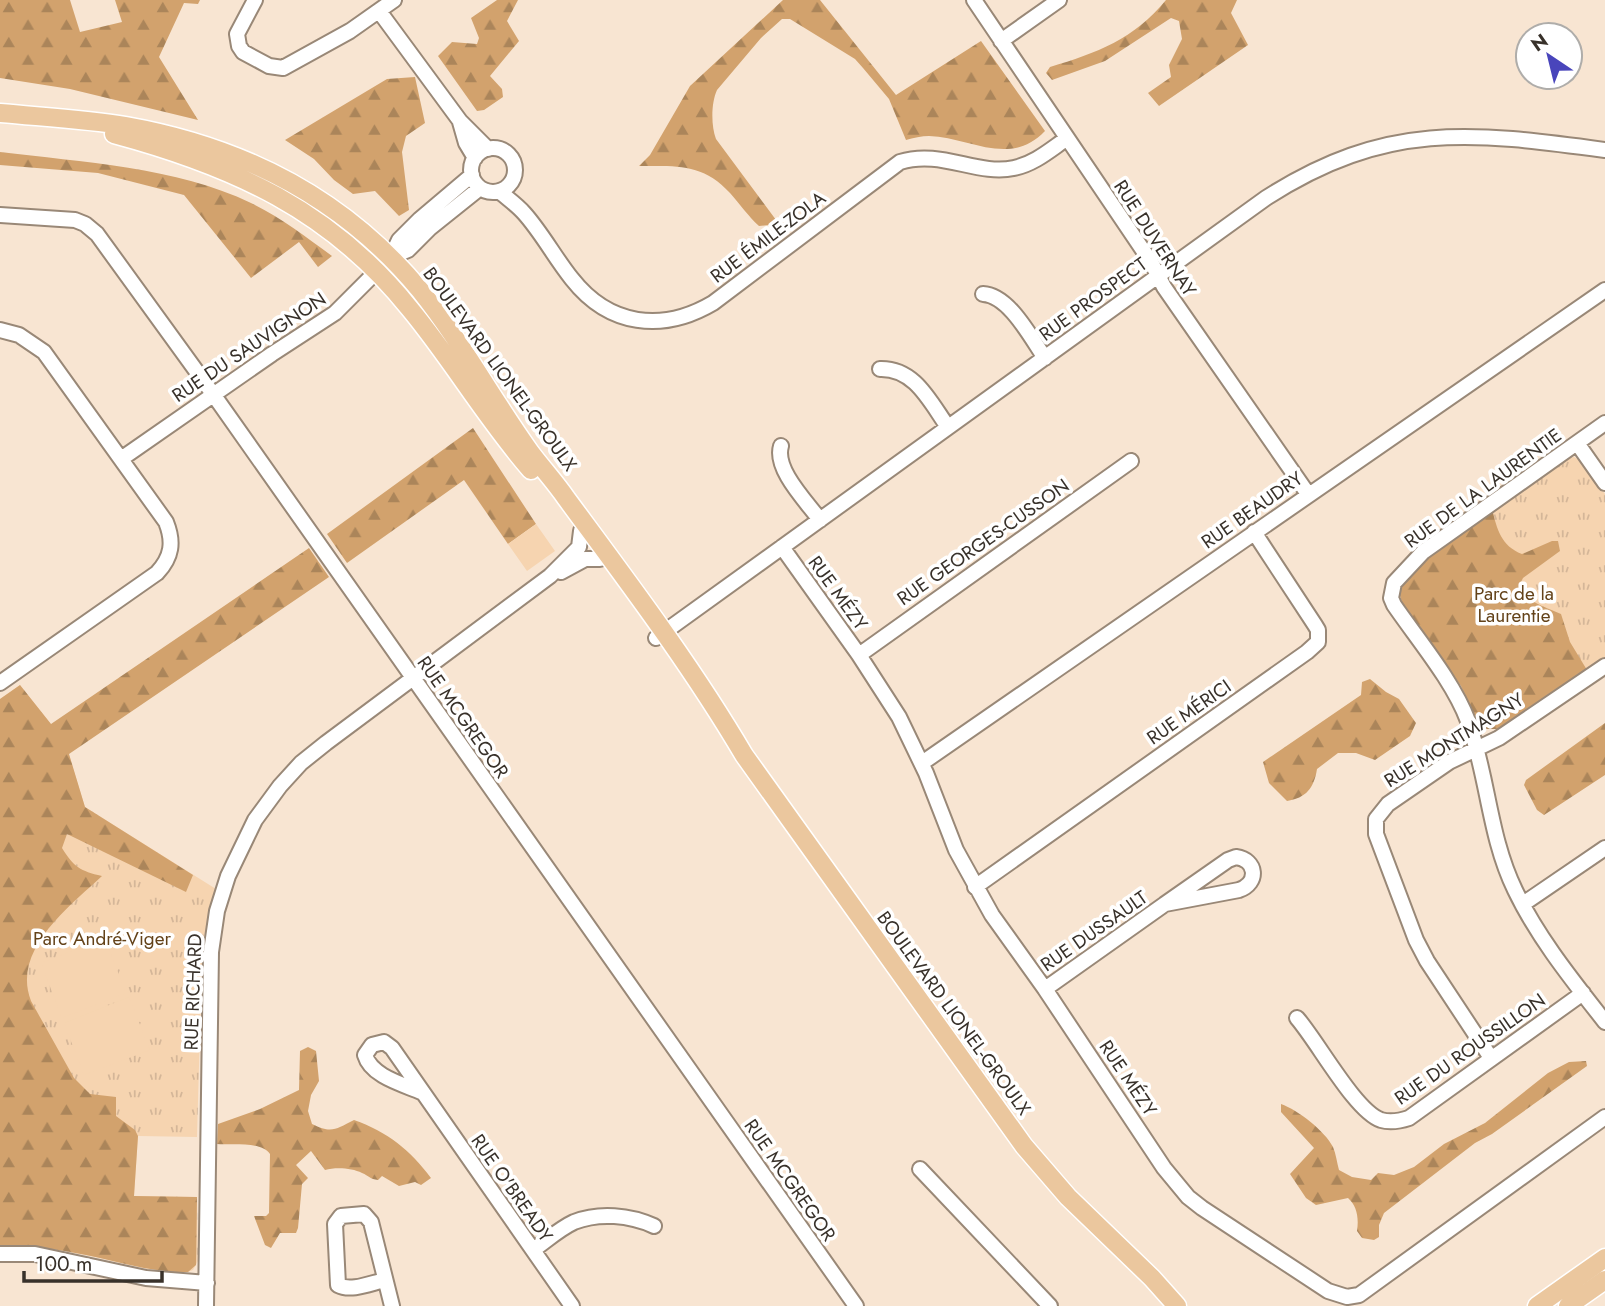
<svg xmlns="http://www.w3.org/2000/svg" width="1605" height="1306" font-family="Jost,sans-serif">
<style>
.grass{fill:url(#grass-tufts)}
.forest{fill:url(#forest-firs)}
.garden{fill:#f6d4b0}
.lines{fill:none;stroke-linecap:round;stroke-linejoin:round}
.minor-casing{stroke:#987;stroke-width:18}
.major-casing{stroke:#fff;stroke-width:21}
.minor{stroke:#fff;stroke-width:14}
.major{stroke:#ebc79e;stroke-width:18}
.labels{text-anchor:middle;dominant-baseline:central;stroke-width:7;stroke-linejoin:round;paint-order:stroke}
.street-label{font-size:19px;fill:#38312a;stroke:#fff}
.park-label{font-size:19px;fill:#634219;stroke:#fff}
</style>
<defs>
<pattern id="grass-tufts" width="24" height="20" patternUnits="userSpaceOnUse" patternTransform="scale(1.75)"><rect width="24" height="20" fill="#f6d4b0"/><path d="M3 7l-1-3M5 7V3M7 7l1-3M15 17l-1-3M17 17v-4M19 17l1-3" fill="none" stroke="#d4b698"/></pattern>
<pattern id="forest-firs" width="22" height="20" patternUnits="userSpaceOnUse" patternTransform="scale(1.75)"><rect width="22" height="20" fill="#d2a26d"/><path d="M5 1l3.5 6h-7zM16 11l3.5 6h-7z" fill="#ab855a"/></pattern>
</defs>
<rect width="100%" height="100%" fill="#f8e5d2"/>
<!-- grass -->
<path class="grass" d="M1574,457L1581,461L1605,494V658L1498,729H1485L1475,717L1461,686L1402,602L1421,562L1563,459Z
M20,685L65,742L85,807L216,889L205,934L202,959L197,1137L138,1136L134,1196L197,1197L198,1261L193,1270L188,1272C153,1273 121,1262 86,1255C58,1249 29,1246 0,1245V699Z"/>
<!-- forest -->
<path class="forest" d="M0,0H70L80,32L122,22L115,0H200L198,4L184,3L159,57L198,120L70,89L0,78Z
M497,0H518L507,21L519,41L490,76L502,89L503,97L484,110L477,111L438,56L452,42L477,44L479,38L471,18Z
M783,0H820L896,95L981,41L1045,131C1010,168 969,137 929,136C922,136 913,138 906,140L889,99L863,68L855,59L790,19H782L761,38L717,90C711,103 711,126 716,139L779,224L759,226C748,216 740,204 730,193C703,163 676,166 639,166L650,155L690,86Z
M1166,0H1237L1231,13L1248,45L1159,106L1148,93L1171,77L1169,65L1182,39L1179,21L1171,18L1105,61L1052,80L1046,73L1050,67C1097,53 1134,39 1166,0Z
M415,77L425,123L406,136L402,152L409,210L399,216L375,191L353,194L334,180L314,159L285,140L387,79Z
M0,152C81,162 177,167 251,203C280,217 306,237 332,256L318,267L299,242L251,278L184,195L98,173L0,165Z
M473,428L536,524L508,544L464,480L347,563L327,534Z
M1492,509C1497,529 1501,546 1522,554L1552,541H1558L1560,551L1523,578L1519,586C1522,600 1548,608 1561,614L1570,642L1587,670L1498,729H1485L1479,724L1461,686L1402,602C1400,596 1398,592 1401,586C1412,561 1469,525 1492,509Z
M309,548L329,577L69,754L85,807L193,875L186,892L67,834L62,848C74,867 80,871 102,876C70,906 11,950 31,1001L74,1078L90,1094L116,1097V1116L135,1130L138,1136L134,1196L197,1197L196,1265L188,1272C153,1273 121,1262 86,1255C58,1249 29,1246 0,1245V699L20,685L51,724Z
M1370,679L1386,692L1399,699L1416,723L1410,736L1375,760L1356,753H1338L1317,769C1314,788 1306,798 1287,801L1269,783L1263,762L1361,695L1362,682Z
M1605,723V775L1544,815L1537,810L1524,785L1526,780Z
M308,1047L316,1051L319,1081L311,1095L308,1111L312,1124C332,1134 336,1129 354,1120C388,1132 410,1150 431,1178L421,1185L415,1182L399,1186L382,1176L378,1180C370,1179 369,1176 362,1173C352,1168 336,1167 325,1170L311,1151L296,1165L308,1178L302,1184L298,1228L296,1233H280L271,1248L265,1245L254,1216H266L269,1213L270,1154C261,1141 232,1145 217,1144L218,1124L260,1109L299,1090L300,1051Z
M1586,1061L1587,1066L1492,1134L1475,1143L1384,1213L1379,1225V1237L1374,1240L1362,1238L1357,1231C1359,1218 1357,1206 1348,1198L1316,1205L1306,1198L1290,1174L1314,1148L1281,1112V1104C1298,1110 1325,1131 1333,1147C1336,1154 1337,1163 1339,1170L1352,1177L1371,1180L1378,1173L1394,1175L1414,1167L1444,1144L1485,1123L1548,1073L1569,1062Z"/>
<!-- garden -->
<path class="garden" d="M536,524L555,551L527,571L508,544Z
M105,938L126,993L62,1018L41,963Z
M129,997L150,1050L84,1075L64,1023Z"/>
<g class="lines">
<defs>
<path id="minor" d="M255,0L237,34L239,46L243,52L269,66L283,68L350,31L394,0
M974,0L1151,262L1164,287L1308,494
M379,11L460,121L488,149
M1001,41L1059,0
M460,122L466,143L475,158
M471 170a22 22 0 1 1 44 0a22 22 0 1 1-44 0Z
M499,191C507,198 517,205 524,213C542,233 555,258 572,279C609,326 662,333 713,303L900,162C941,149 977,176 1014,168C1034,164 1050,150 1066,139
M0,215L75,220L85,224L97,234L213,394L856,1306
M391,257L408,250L430,228L480,188
M983,294C1009,295 1031,338 1045,358
M0,330L19,335L44,352L166,522C174,542 172,557 157,573L0,683
M880,369C915,368 930,402 948,427
M1605,423L1423,552L1394,583L1391,598L1394,605C1418,640 1453,681 1468,721C1488,776 1489,837 1515,890C1538,938 1573,981 1605,1022
M1577,443L1605,483
M781,446C774,469 806,501 820,520
M121,459L272,354L335,313L391,257L399,240L420,219L472,175
M782,547L859,655L899,717L926,773L956,850L992,915L1045,989L1164,1168L1188,1197L1202,1208L1328,1291L1347,1297L1359,1295L1605,1117
M561,572L585,559H600
M656,638L1266,198C1386,121 1471,132 1605,150
M859,655L1131,461
M922,763L1605,290
M1236,857C1257,860 1259,883 1239,890L1165,904L1228,860Z
M975,887L1307,652L1318,642V630L1315,625L1254,532
M1523,904L1605,848
M1045,989L1165,904
M1297,1018C1318,1042 1355,1111 1381,1120C1391,1123 1400,1121 1409,1118L1583,993
M1491,1058L1427,961L1416,940L1376,834V819L1388,804L1449,762L1499,738L1605,666
M421,1092C402,1084 371,1076 365,1055L372,1045L384,1042L392,1048L572,1306
M920,1169L1050,1306
M533,1250C546,1241 559,1229 574,1222C599,1212 630,1215 654,1226
M0,1254H35L146,1278L207,1283
M385,1280C371,1283 351,1292 338,1285L335,1224L341,1216L364,1214L371,1222L392,1306
M206,1306L211,952L217,911L228,876L255,820L280,786L301,763L326,743L550,576L579,547L581,531"/>
<path id="major" d="M0,113C42,117 85,119 126,126C244,147 344,198 420,290C461,341 492,399 530,452C542,468 555,482 566,498C628,582 691,665 744,755L1024,1146L1068,1197L1152,1278L1177,1306
M114,134C233,166 331,210 410,309C453,361 487,420 531,470
M1537,1306L1605,1258
M1568,1306L1605,1280"/>
</defs>
<!-- minor casing -->
<use href="#minor" class="minor-casing"/>
<!-- major casing -->
<use href="#major" class="major-casing"/>
<!-- minor -->
<use href="#minor" class="minor"/>
<!-- major -->
<use href="#major" class="major"/>
</g>
<g class="labels">
<!-- street labels -->
<g class="street-label">
<text transform="translate(768 237) rotate(-37)">RUE ÉMILE-ZOLA</text>
<text transform="translate(1155 238) rotate(57)">RUE DUVERNAY</text>
<text transform="translate(1093 299) rotate(-36)">RUE PROSPECT</text>
<text transform="translate(249 347) rotate(-34)">RUE DU SAUVIGNON</text>
<text transform="translate(500 369) rotate(54)">BOULEVARD LIONEL-GROULX</text>
<text transform="translate(1483 488) rotate(-36)">RUE DE LA LAURENTIE</text>
<text transform="translate(1252 510) rotate(-35)">RUE BEAUDRY</text>
<text transform="translate(983 542) rotate(-35)">RUE GEORGES-CUSSON</text>
<text transform="translate(838 593) rotate(54)">RUE MÉZY</text>
<text transform="translate(1189 712) rotate(-35)">RUE MÉRICI</text>
<text transform="translate(463 717) rotate(55)">RUE MCGREGOR</text>
<text transform="translate(1454 740) rotate(-32)">RUE MONTMAGNY</text>
<text transform="translate(1094 931) rotate(-35)">RUE DUSSAULT</text>
<text transform="translate(193 992) rotate(-88)">RUE RICHARD</text>
<text transform="translate(954 1013) rotate(54)">BOULEVARD LIONEL-GROULX</text>
<text transform="translate(1470 1049) rotate(-35)">RUE DU ROUSSILLON</text>
<text transform="translate(1128 1078) rotate(56)">RUE MÉZY</text>
<text transform="translate(790 1180) rotate(55)">RUE MCGREGOR</text>
<text transform="translate(512 1188) rotate(55)">RUE O'BREADY</text>
</g>
<!-- park labels -->
<g class="park-label">
<text x="1514" y="593">Parc de la<tspan x="1514" dy="22">Laurentie</tspan></text>
<text x="102" y="938">Parc André-Viger</text>
</g>
</g>
<!-- north arrow -->
<g transform="translate(1549 56) rotate(325)"><circle r="33" fill="#ffffff" stroke="#afadaa" stroke-width="2"/>
<path d="M0-5L12 26L0 18L-12 26Z" fill="#4945bb"/>
<text y="-10" font-size="19" font-weight="bold" text-anchor="middle" fill="#38312a">N</text>
</g>
<!-- scale -->
<path d="M24 1271v10h138v-10" fill="none" stroke="#38312a" stroke-width="3.5"/>
<text x="35" y="1271" font-size="21" fill="#38312a" stroke="#ffffff" stroke-width="5" paint-order="stroke">100 m</text>
</svg>
